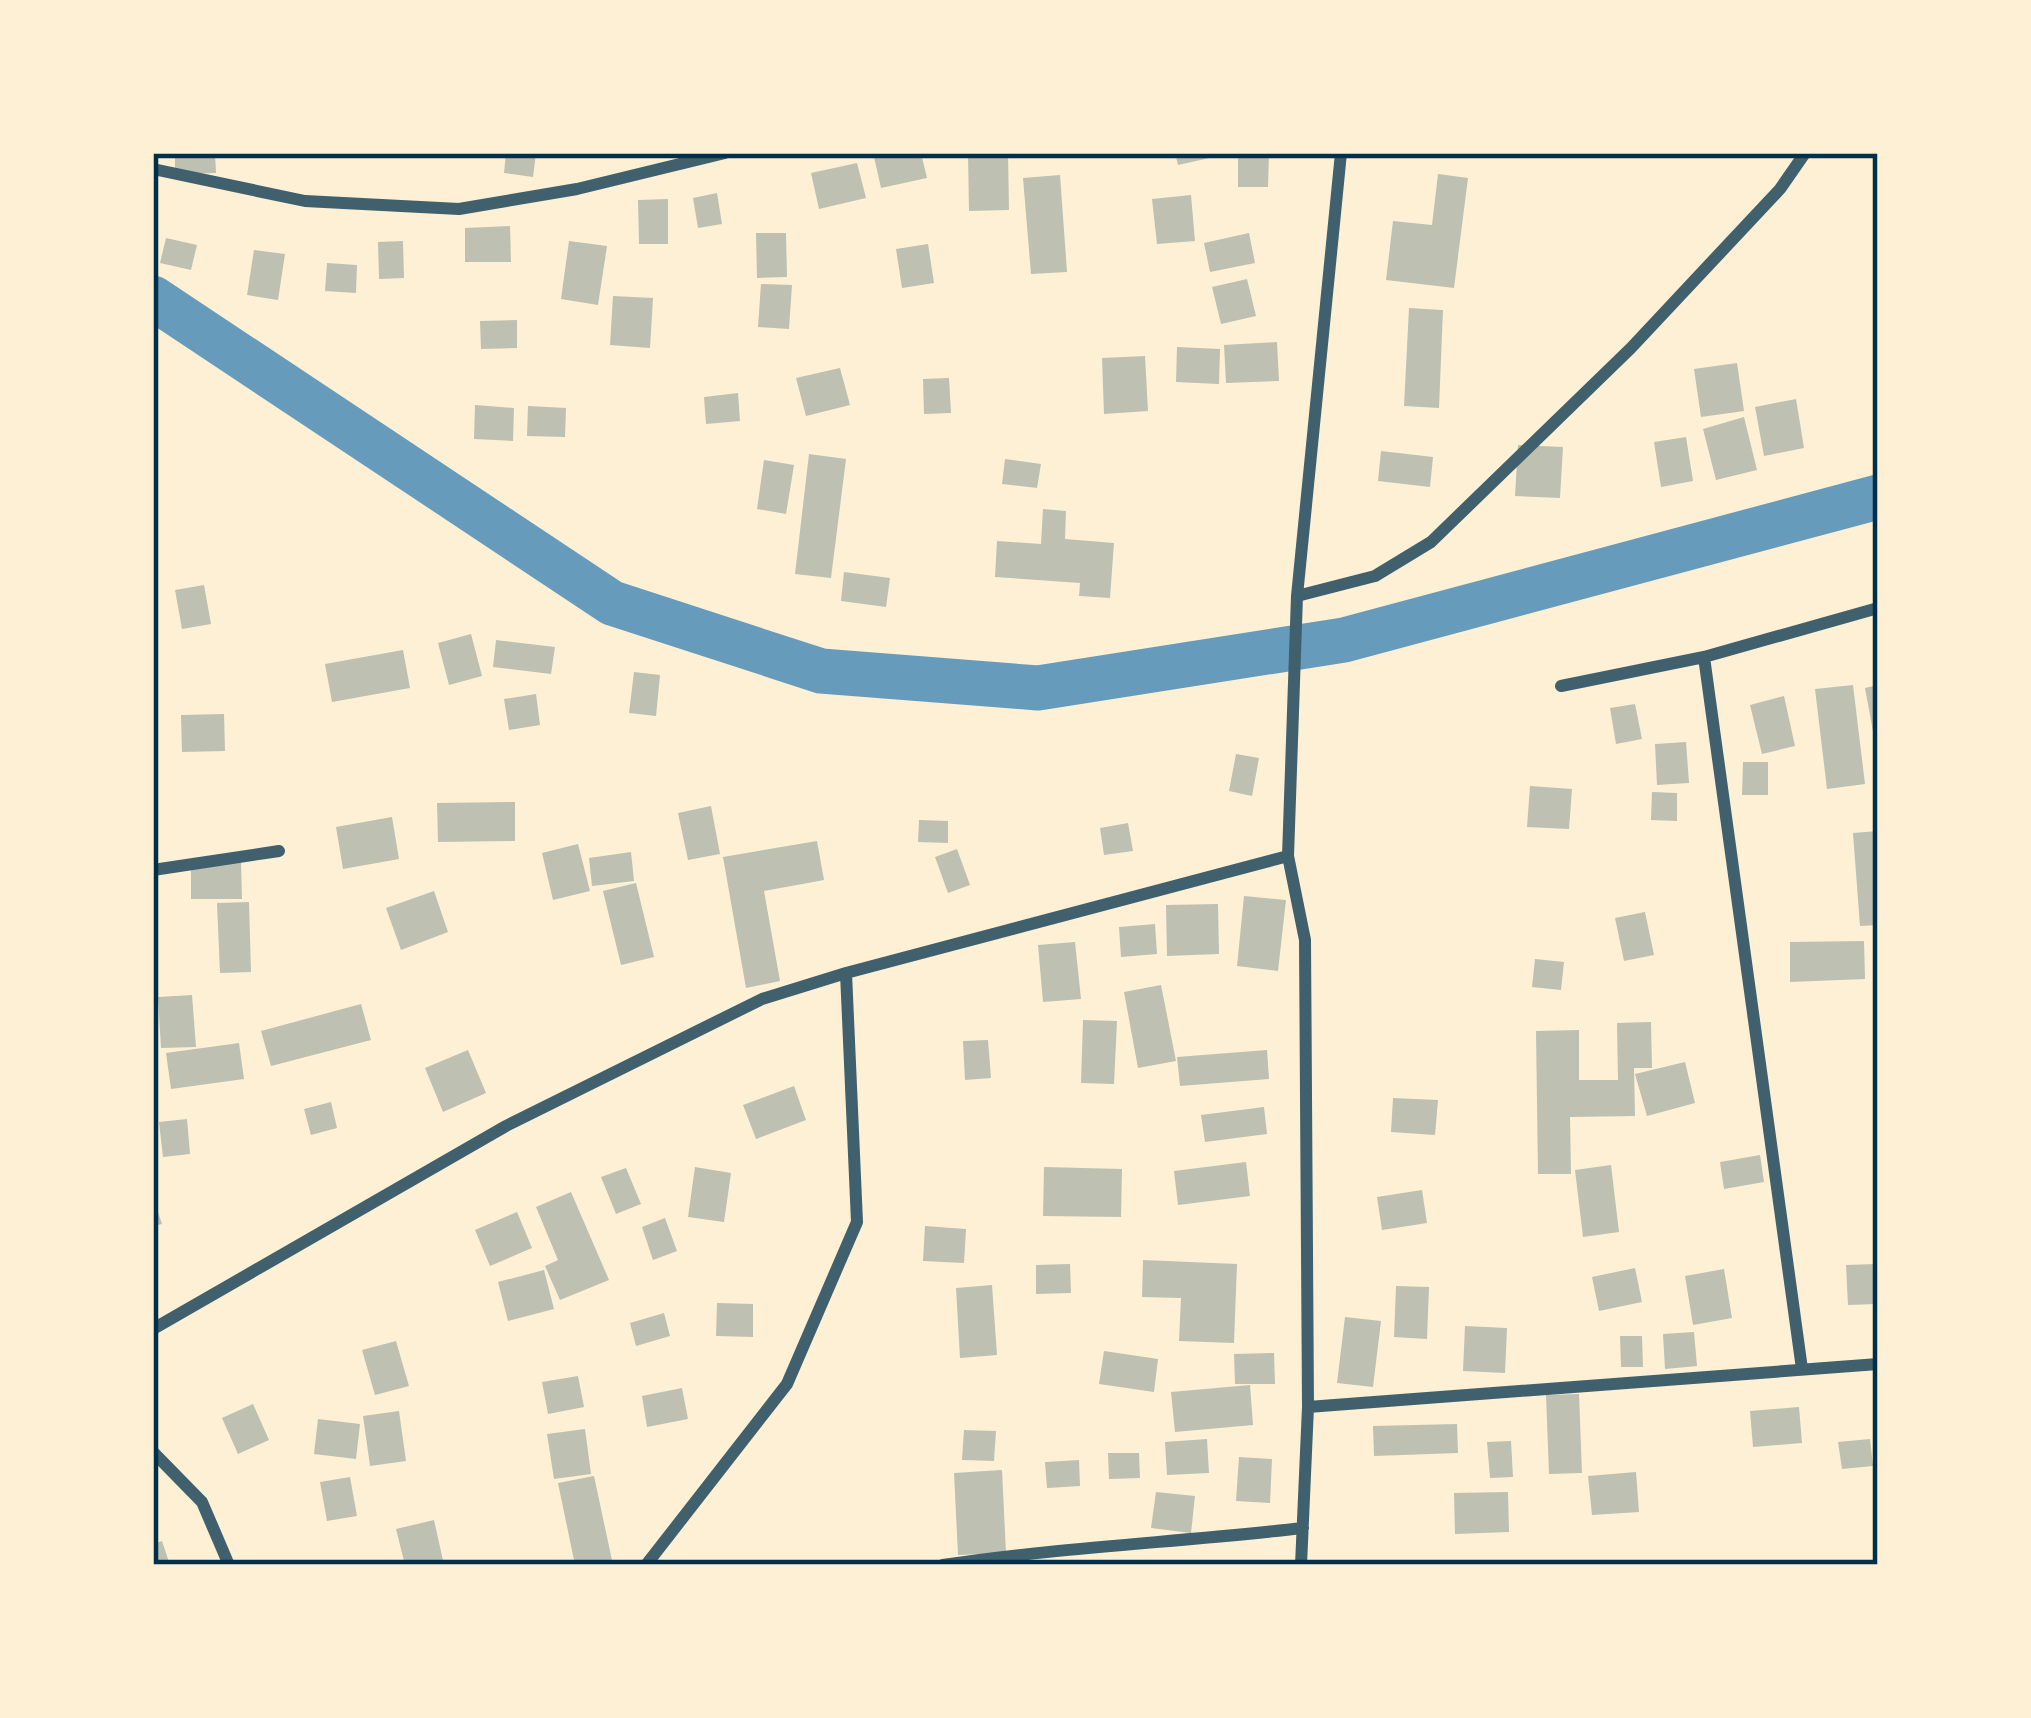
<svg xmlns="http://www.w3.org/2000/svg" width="2031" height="1718" font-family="Lato,sans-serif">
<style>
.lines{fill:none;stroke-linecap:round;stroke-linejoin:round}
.canal{stroke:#669bbc;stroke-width:45}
.building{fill:#bec0b2}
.minor{stroke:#3f606c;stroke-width:12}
.neatline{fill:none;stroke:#003049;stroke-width:4.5}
</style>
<rect width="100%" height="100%" fill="#fdf0d5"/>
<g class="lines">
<!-- canal -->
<path class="canal" d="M153,298L612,603L821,671L1038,688L1344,640L1878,497"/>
</g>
<!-- building -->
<path class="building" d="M175,153H215L216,173L175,174Z
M506,153H536L533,177L504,173Z
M892,153H921L927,178L881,188L874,157Z
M968,153H1008L1009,210L969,211Z
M1175,153H1213L1214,157L1178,165Z
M1238,153H1269L1268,187H1238Z
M857,163L866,198L819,209L811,173Z
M1438,174L1468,178L1454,288L1386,280L1393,221L1432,225Z
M1060,175L1067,272L1031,274L1023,178Z
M717,193L722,224L698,228L693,198Z
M1191,195L1195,241L1157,244L1152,199Z
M668,199V244H639L638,200Z
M510,226L511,262H465V228Z
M756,233H786L787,277L757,278Z
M1249,233L1255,263L1210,272L1204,243Z
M166,238L197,245L191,270L160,263Z
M403,241L404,278L379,279L378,242Z
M569,241L607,246L598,305L561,299Z
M928,244L934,283L902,288L896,249Z
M254,250L285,254L278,300L247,295Z
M327,263L357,265L356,293L325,291Z
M1247,279L1256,316L1221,324L1212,287Z
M761,284L792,285L789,329L758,327Z
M613,296L653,298L650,348L610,345Z
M1409,308L1443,310L1439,408L1404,406Z
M517,320V348L481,349L480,321Z
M1277,342L1279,381L1226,383L1224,345Z
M1177,347L1220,349L1219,384L1176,382Z
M1145,356L1148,411L1104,414L1102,358Z
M1737,363L1744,411L1701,417L1694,369Z
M840,368L850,405L806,416L796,378Z
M949,378L951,413L924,414L923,379Z
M738,393L740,421L706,424L704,397Z
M1796,399L1804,448L1764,456L1755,407Z
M475,405L514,408L513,441L474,439Z
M528,406L566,408L565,437L527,436Z
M1744,417L1757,470L1716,480L1703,429Z
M1686,437L1693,481L1661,487L1654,442Z
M1518,445L1563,447L1560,498L1515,496Z
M1381,451L1433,457L1430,487L1378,481Z
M809,454L846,459L831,578L795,574Z
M1005,459L1041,464L1037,488L1002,484Z
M764,460L794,465L786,514L757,509Z
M1043,509L1066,511L1065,539L1114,543L1110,598L1079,596L1080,583L995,577L997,541L1041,544Z
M844,572L890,578L886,607L841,601Z
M204,585L211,624L182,629L175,590Z
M471,634L482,676L449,685L438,643Z
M496,640L555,647L551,674L493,667Z
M403,650L410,688L332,702L325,664Z
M634,672L660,675L656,716L629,713Z
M1853,685L1865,784L1827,789L1815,689Z
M1878,685V748H1876L1865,688Z
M536,694L540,725L509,730L504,699Z
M1784,696L1795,746L1762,754L1750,705Z
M1635,704L1642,739L1616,744L1610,708Z
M224,714L225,751L182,752L181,715Z
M1686,742L1689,783L1657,785L1655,744Z
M1236,754L1259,758L1252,796L1229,791Z
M1743,762H1768V795H1742Z
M1530,786L1572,789L1569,829L1527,827Z
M1652,792L1677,793V821L1651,820Z
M515,802V841L438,842L437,803Z
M711,806L720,854L688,860L678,813Z
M392,817L399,859L343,869L336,827Z
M919,820L948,821V843L918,842Z
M1128,823L1133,851L1104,855L1100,828Z
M1878,831V925L1860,926L1853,833Z
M817,841L824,880L764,891L780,981L746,988L723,857Z
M578,844L590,891L553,900L542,853Z
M957,849L970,885L948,893L935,857Z
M631,852L634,881L592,886L589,858Z
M241,861L242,899H191V862Z
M636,883L654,957L621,965L603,891Z
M434,891L448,932L401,950L386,908Z
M1244,896L1286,900L1278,971L1237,966Z
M249,902L251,972L220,973L217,903Z
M1218,904L1219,954L1167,956L1166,905Z
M1645,912L1654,955L1624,961L1615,918Z
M1155,924L1157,954L1121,957L1119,927Z
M1864,941L1865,979L1790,982V942Z
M1075,942L1081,999L1043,1002L1038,945Z
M1535,959L1564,962L1561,990L1532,987Z
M1161,985L1176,1061L1138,1068L1124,992Z
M192,995L196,1047L161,1048L158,997Z
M361,1004L371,1040L271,1066L261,1031Z
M1083,1020L1117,1021L1114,1084L1081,1083Z
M1651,1022L1652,1068H1634L1635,1116L1570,1117L1571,1174H1538L1536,1031L1579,1030V1080H1618L1617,1023Z
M988,1040L991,1078L965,1080L963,1041Z
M239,1043L244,1079L171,1089L166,1053Z
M468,1050L486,1093L443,1112L425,1068Z
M1267,1050L1269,1079L1180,1086L1177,1057Z
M1685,1062L1695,1103L1647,1116L1635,1074Z
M794,1086L806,1120L756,1139L743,1105Z
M1393,1098L1438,1100L1435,1135L1391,1132Z
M331,1102L337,1128L311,1135L304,1109Z
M1264,1107L1267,1134L1205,1142L1201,1115Z
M187,1119L190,1154L163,1157L159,1122Z
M1760,1155L1764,1182L1724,1189L1720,1162Z
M1246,1162L1250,1196L1178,1205L1174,1171Z
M1611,1165L1619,1232L1583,1237L1575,1170Z
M695,1167L731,1173L724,1222L688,1217Z
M1044,1167L1122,1169L1121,1217L1043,1216Z
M626,1168L641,1204L616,1214L601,1177Z
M1422,1190L1427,1223L1382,1230L1377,1197Z
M571,1192L609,1280L560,1300L545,1266L558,1260L536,1207Z
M153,1197L162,1224L153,1226Z
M517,1212L532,1248L490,1266L475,1230Z
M665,1218L677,1251L653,1260L642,1227Z
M925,1226L966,1229L964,1263L923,1261Z
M1143,1260L1237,1264L1234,1343L1179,1341L1181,1298L1142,1297Z
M1070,1264L1071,1293L1036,1294V1265Z
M1876,1264L1877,1304L1848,1305L1846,1265Z
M1635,1268L1642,1302L1599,1311L1592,1277Z
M1724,1269L1732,1318L1693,1325L1685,1276Z
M544,1270L554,1309L508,1321L498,1282Z
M992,1285L997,1355L960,1358L956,1288Z
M1396,1286L1429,1287L1427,1339L1394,1337Z
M717,1303L753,1304V1337L716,1336Z
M664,1313L670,1336L636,1346L630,1323Z
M1345,1317L1381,1321L1373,1387L1337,1383Z
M1465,1326L1507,1328L1505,1373L1463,1371Z
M1694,1332L1697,1366L1665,1369L1663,1334Z
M1620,1336H1642L1643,1367H1621Z
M396,1341L409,1386L375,1395L362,1350Z
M1104,1351L1158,1359L1154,1392L1099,1384Z
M1274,1353L1275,1384H1235L1234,1354Z
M578,1376L584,1407L548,1414L542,1382Z
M1250,1385L1253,1425L1175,1432L1171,1392Z
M682,1388L688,1419L647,1427L642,1396Z
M1579,1394L1582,1473L1549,1474L1546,1395Z
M253,1404L269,1440L238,1454L222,1418Z
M1799,1407L1802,1443L1753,1447L1750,1411Z
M399,1411L406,1461L370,1466L363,1416Z
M318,1419L360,1424L356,1459L314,1454Z
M1457,1424L1458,1453L1374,1456L1373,1426Z
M585,1429L591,1474L554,1479L547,1434Z
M964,1430L996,1431L994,1461L962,1460Z
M1207,1439L1209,1473L1167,1475L1165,1442Z
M1870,1439L1873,1466L1842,1469L1838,1442Z
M1511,1441L1513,1477L1490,1478L1487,1442Z
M1108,1453H1139L1140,1478L1109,1479Z
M1239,1457L1272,1459L1270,1503L1236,1501Z
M1079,1460L1080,1486L1047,1488L1045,1462Z
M1002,1470L1006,1553L958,1555L954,1473Z
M1636,1472L1639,1512L1592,1515L1588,1476Z
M594,1476L613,1565H575L558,1483Z
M350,1477L357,1516L327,1521L320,1482Z
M1156,1492L1195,1496L1191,1533L1151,1528Z
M1508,1492L1509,1532L1455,1534L1454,1493Z
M434,1520L444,1565H405L396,1529Z
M162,1541L170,1565H153V1544Z"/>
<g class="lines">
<!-- minor -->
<path class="minor" d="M153,169L305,201L459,209L577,189L725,153
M1297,596L1375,576L1431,542L1631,348L1780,189L1805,153
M1704,657L1802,1369
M1561,686L1704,657L1878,608
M153,870L279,851
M153,1329L506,1126L762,999L846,973L1288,856
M1308,1407L1878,1364
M153,1452L202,1502L229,1565
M646,1565L787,1384L857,1222L846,973
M943,1565C1062,1547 1183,1542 1303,1528
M1301,1565L1308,1407L1305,940L1288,856L1297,596L1341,153"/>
</g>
<!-- border -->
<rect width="2031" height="1718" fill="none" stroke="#fdf0d5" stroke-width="312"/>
<rect x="156" y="156" width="1719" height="1406" class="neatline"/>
</svg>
